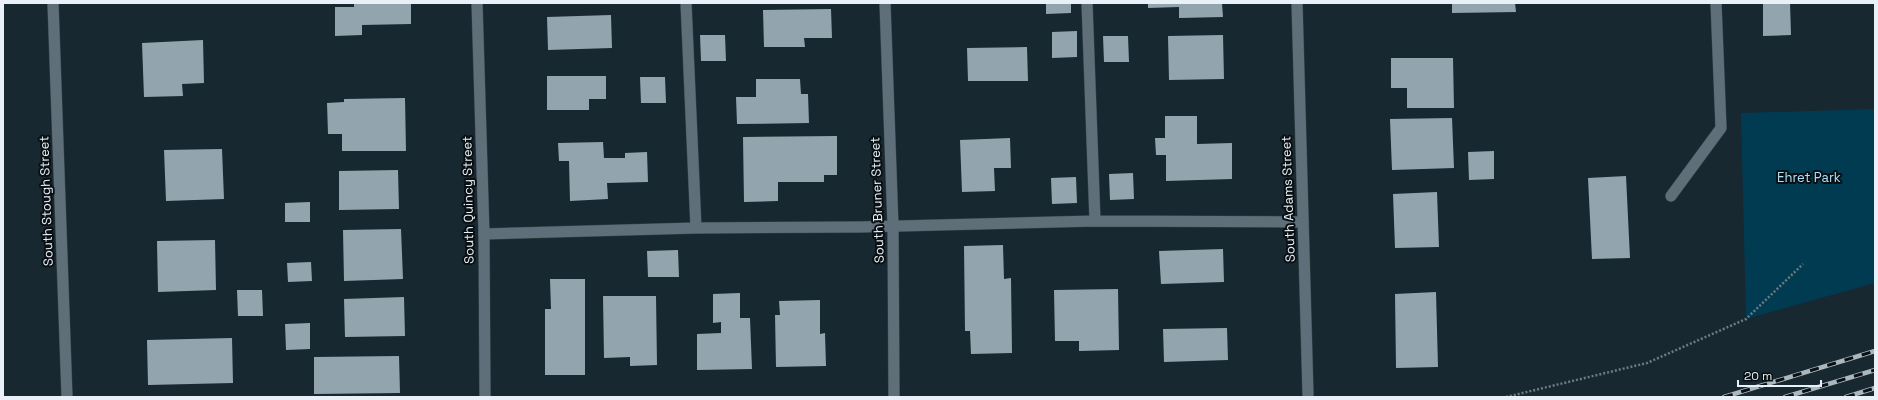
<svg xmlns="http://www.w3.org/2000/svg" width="1878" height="400" font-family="'Space Grotesk',sans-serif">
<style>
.green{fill:#003b51}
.building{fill:#92a5af}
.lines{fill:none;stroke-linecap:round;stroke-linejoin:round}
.service-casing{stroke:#354248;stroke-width:12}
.minor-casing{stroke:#354248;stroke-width:12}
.path{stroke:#6d7b82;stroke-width:2.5;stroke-dasharray:2 2;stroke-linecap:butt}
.service{stroke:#5e6f79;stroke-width:11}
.minor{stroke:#5e6f79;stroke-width:11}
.rail-casing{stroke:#abb7be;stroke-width:4.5}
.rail{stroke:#090f13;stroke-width:3;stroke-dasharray:9;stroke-linecap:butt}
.labels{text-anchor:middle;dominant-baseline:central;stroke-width:4;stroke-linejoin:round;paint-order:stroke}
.park-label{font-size:13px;fill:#aee0fb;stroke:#090f13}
.street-label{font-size:13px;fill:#e7f1f7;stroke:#090f13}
</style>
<rect width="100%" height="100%" fill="#182830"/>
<!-- green -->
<path class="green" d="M1875,109V283L1746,319L1741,113Z"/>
<!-- building -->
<path class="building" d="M354,3H411V24L362,25V35L335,36V7H354Z
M1046,3H1071V13L1046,14Z
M1148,3H1222L1223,17L1179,18V7L1148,8Z
M1452,3H1515L1516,12L1452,13Z
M1763,3H1790L1791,35L1763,36Z
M831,9L832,38H804L805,47H764L763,10Z
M611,15L612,48L548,50L547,17Z
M1077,31V57L1052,58V32Z
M700,35H725L726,61H701Z
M1223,35L1224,79L1169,80L1168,36Z
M1103,36H1128L1129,62H1104Z
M203,40L204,83L182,84L183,96L144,97L142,43Z
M1027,47L1028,81H968L967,48Z
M1391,58H1453L1454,108H1407V88H1391Z
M547,76H606V99H589V110H547Z
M640,77H665L666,103H641Z
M756,79H800L801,94H808L809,123L737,124L736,97H756Z
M405,98L406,151H342V134H328L327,103L344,102V99Z
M1165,116H1197V144L1232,143V179L1166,181V155H1156L1155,138H1165Z
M1452,118L1454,168L1392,170L1390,119Z
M837,136V175H824V182H778V201L744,202L743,137Z
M1010,138L1011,168H994L995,191L962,192L960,140Z
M603,142L604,158H625V153L647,152L648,182L607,183L608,199L570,201L569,161H559L558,143Z
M222,149L224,199L166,201L164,150Z
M1494,151V179L1469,180L1468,152Z
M398,170L399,209L339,210V171Z
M1133,173L1134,199L1110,200L1109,174Z
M1626,176L1630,258L1592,259L1588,178Z
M1076,177L1077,203L1052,204L1051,178Z
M1437,192L1439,247L1395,248L1393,194Z
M310,202V222H285V203Z
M401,229L403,279L344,281L343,230Z
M215,240L216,290L158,292L157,241Z
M1003,245L1004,279L1011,278L1012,353L971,354L970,331H965L964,246Z
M1223,249L1224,282L1161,284L1159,251Z
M678,250L679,277H648L647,251Z
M311,262L312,281L288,282L287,263Z
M550,279H585V375H545V309H551Z
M1118,289L1119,350L1079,351V341H1055L1054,290Z
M237,290H262L263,316H238Z
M1436,292L1438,367L1396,368L1395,294Z
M740,293V318H750L752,369L697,370V334L721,333V322L713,323V294Z
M603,296H656L657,365L630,366V357L604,358Z
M404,297L405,336L345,337L344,299Z
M820,300V334L825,333L826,366L776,367L775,315H780L779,301Z
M310,323V349L286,350L285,324Z
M1227,328L1228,360L1164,362L1163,329Z
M232,338L233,383L148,385L147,340Z
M399,356L400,393L314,394V357Z"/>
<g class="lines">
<defs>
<path id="service" d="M686,3L696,228
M1087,3L1095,221
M1671,196L1721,128L1716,3
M484,234L696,228L860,227L1095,221L1303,222"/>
<path id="minor" d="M53,3L67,397
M477,3L484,234L485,397
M885,3L893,226L894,397
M1297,3L1308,394"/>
</defs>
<!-- service casing -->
<use href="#service" class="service-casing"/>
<!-- minor casing -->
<use href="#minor" class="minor-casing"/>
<!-- path -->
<path class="path" d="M1506,397L1647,363L1746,319L1803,264"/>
<!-- service -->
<use href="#service" class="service"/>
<!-- minor -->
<use href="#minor" class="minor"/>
<defs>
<path id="rail" d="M1724,397L1875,351
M1785,397L1875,370
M1846,397L1875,388"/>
</defs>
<!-- rail casing -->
<use href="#rail" class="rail-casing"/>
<!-- rail -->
<use href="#rail" class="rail"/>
</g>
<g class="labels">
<!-- park labels -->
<g class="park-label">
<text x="1809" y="177">Ehret Park</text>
</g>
<!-- street labels -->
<g class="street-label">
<text transform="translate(1288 199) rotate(-92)">South Adams Street</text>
<text transform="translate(468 200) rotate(-91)">South Quincy Street</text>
<text transform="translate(877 200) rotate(-92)">South Bruner Street</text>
<text transform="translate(46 201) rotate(-92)">South Stough Street</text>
</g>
</g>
<!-- border -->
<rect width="1878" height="400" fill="none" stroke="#e7f1f7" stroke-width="8"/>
<!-- scale -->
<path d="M1738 380v6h83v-6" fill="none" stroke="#e7f1f7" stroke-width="2"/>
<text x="1744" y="380" font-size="12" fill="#e7f1f7" stroke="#090f13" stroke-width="3" paint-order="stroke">20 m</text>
</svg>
